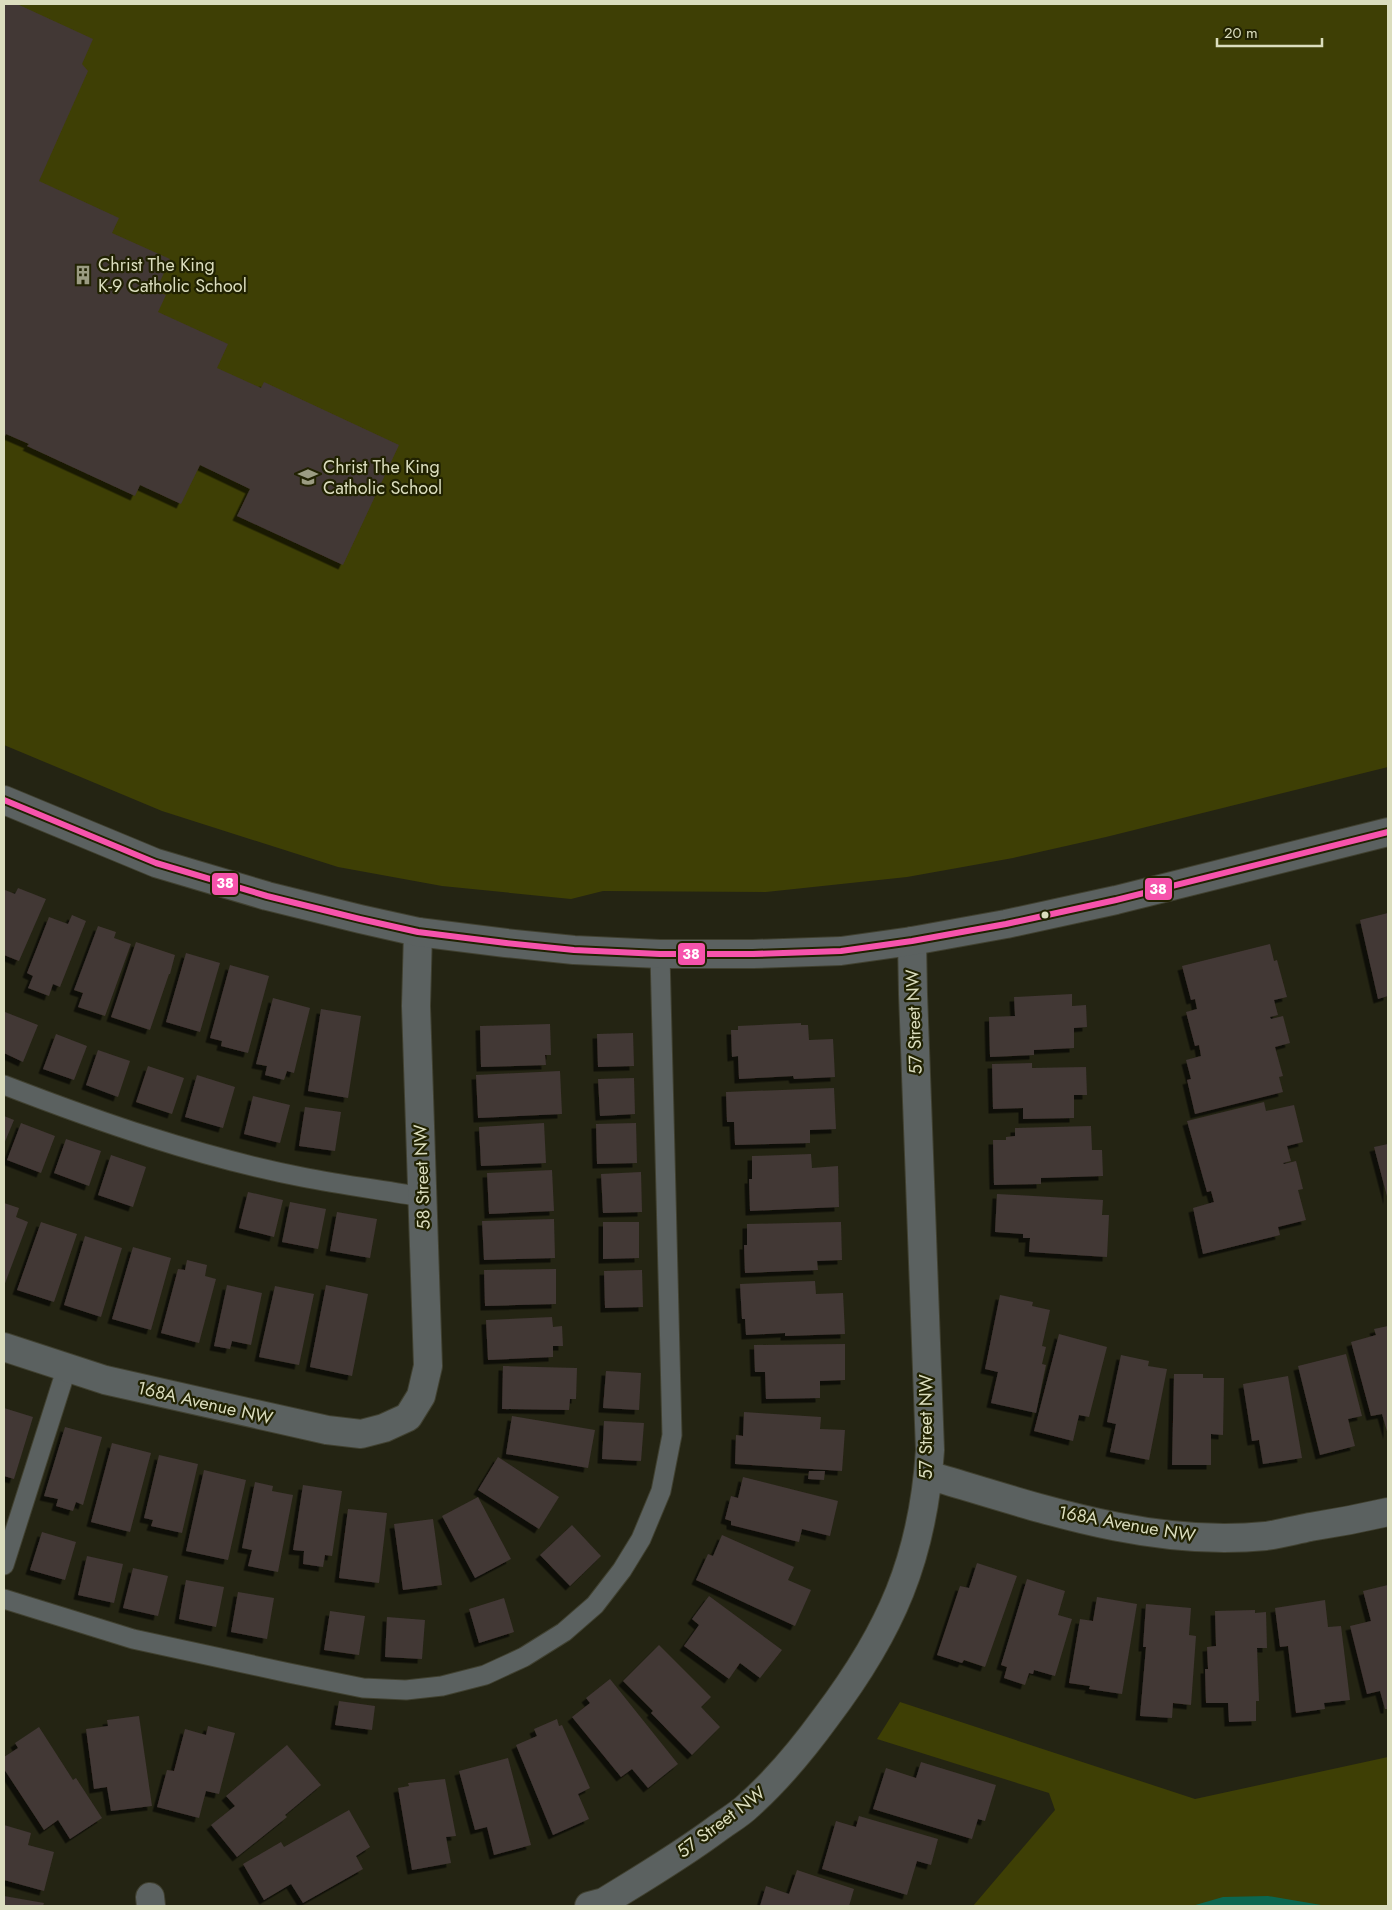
<svg xmlns="http://www.w3.org/2000/svg" width="1392" height="1910" font-family="Jost,sans-serif">
<style>
.green{fill:#3e3f05}
.water{fill:#0c6750}
.building{fill:#423735;filter:url(#shadow)}
.lines{fill:none;stroke-linecap:round;stroke-linejoin:round}
.service-casing{stroke:#404030;stroke-width:21}
.minor-casing{stroke:#404030;stroke-width:30}
.tertiary-casing{stroke:#404030;stroke-width:30}
.service{stroke:#5b6160;stroke-width:19}
.minor{stroke:#5b6160;stroke-width:28}
.tertiary{stroke:#5b6160;stroke-width:28}
.bus-1-casing{stroke:#212202;stroke-width:10}
.bus-1{stroke:#f653ac;stroke-width:6}
.bus-dot{fill:#dbddbe;stroke:#212202;stroke-width:2}
.labels{text-anchor:middle;dominant-baseline:central;stroke-width:4.5;stroke-linejoin:round;paint-order:stroke}
.poi-label{font-size:18px;fill:#dbddbe;stroke:#212202;text-anchor:start}
.street-label{font-size:18px;fill:#dbddbe;stroke:#212202}
.line-badge{stroke:#212202;stroke-width:2}
.badge-label{font-size:14px;text-anchor:middle;font-weight:bold;fill:#fff}
</style>
<defs>
<filter id="shadow"><feDropShadow dx="-4.5" dy="4.5" stdDeviation="0" flood-color="#0009"/></filter>
</defs>
<rect width="100%" height="100%" fill="#242413"/>
<!-- green -->
<path class="green" d="M4,4H1388V767L1106,837L1013,858L907,877L766,892L603,891L571,899L442,886L338,867L162,811L4,745Z
M900,1702L1195,1799L1388,1757V1906H973L1055,1810L1049,1793L877,1739Z"/>
<!-- water -->
<path class="water" d="M1268,1896L1327,1906H1192L1223,1897Z"/>
<!-- building -->
<path class="building" d="M4,4H17L93,39L82,64L88,71L39,181L119,218L112,233L170,259L156,291L166,295L158,312L228,344L217,368L261,388L264,382L399,445L343,565L237,516L250,489L200,465L181,504L140,485L135,496L27,446L29,444L6,434L4,438Z
M18,888L46,899L19,961L4,955V892L5,890L15,894Z
M1388,913V996L1378,999L1360,920Z
M72,915L86,921L60,987L53,984L49,996L28,988L33,976L27,973L49,917L68,924Z
M98,926L116,932L114,938L131,944L105,1016L78,1007L83,993L74,990Z
M136,942L175,955L170,974H169L150,1030L111,1017Z
M1270,944L1274,961L1277,960L1287,997L1274,1000L1278,1015L1270,1017L1271,1019L1283,1016L1290,1043L1275,1047L1283,1076L1279,1077L1283,1092L1195,1114L1187,1080L1191,1079L1186,1060L1201,1056L1199,1045L1195,1046L1186,1012L1197,1009L1195,999L1191,1000L1182,966Z
M186,953L220,963L200,1032L166,1022Z
M230,965L269,976L248,1053L221,1046L222,1041L210,1038Z
M1072,994V1006L1086,1005L1087,1027L1074,1028V1048L1034,1050V1055L990,1057L989,1017L1015,1016L1014,997Z
M273,998L310,1008L294,1073L287,1071L284,1080L265,1075L267,1066L256,1064Z
M321,1009L361,1016L348,1098L308,1091Z
M5,1012L38,1025L23,1062L4,1053Z
M801,1023V1025H808L809,1040L833,1039L835,1077L794,1079L793,1076L739,1079L738,1056L732,1057L731,1030H738V1026Z
M550,1024L551,1055H545L546,1065L481,1067L480,1026Z
M633,1033L634,1066L598,1067L597,1034Z
M56,1034L87,1046L74,1080L43,1069Z
M98,1050L130,1061L118,1097L86,1085Z
M1032,1063V1068L1086,1067L1087,1095H1074V1118L1023,1119V1108L993,1109L992,1064Z
M148,1066L184,1078L172,1114L136,1102Z
M560,1071L562,1114L478,1118L476,1075Z
M197,1075L235,1087L223,1128L185,1117Z
M634,1078L635,1114L600,1116L598,1079Z
M834,1088L836,1129L810,1130V1143L735,1145L734,1122H727L726,1092Z
M253,1096L290,1105L280,1143L244,1134Z
M1264,1102L1266,1111L1294,1105L1303,1142L1287,1146L1291,1161L1283,1163L1284,1164L1296,1161L1303,1189L1298,1190L1306,1220L1278,1227L1280,1235L1203,1254L1193,1208L1214,1202L1211,1191L1207,1192L1187,1121Z
M305,1107L341,1112L335,1151L299,1146Z
M4,1116L14,1120L4,1144Z
M21,1123L55,1136L41,1173L7,1160Z
M544,1123L546,1163L481,1166L479,1127Z
M636,1123L637,1163L597,1164L596,1124Z
M1091,1126L1092,1150H1102L1103,1176L1041,1178V1184L994,1185L993,1140H1006V1137L1015,1136V1128Z
M66,1139L101,1151L89,1186L54,1173Z
M1388,1144V1200L1374,1147Z
M811,1154L812,1168L838,1166L839,1207L750,1211L749,1179H752V1156Z
M111,1155L146,1167L133,1207L98,1195Z
M552,1170L554,1211L489,1214L487,1173Z
M641,1172L642,1212L603,1213L601,1174Z
M248,1192L283,1200L274,1237L239,1228Z
M997,1194L1103,1200L1102,1215H1109L1107,1257L1029,1252L1030,1238H1023V1234L995,1232Z
M290,1202L326,1209L318,1249L282,1242Z
M4,1203L19,1208L16,1217L28,1222L4,1286Z
M337,1212L377,1219L370,1258L330,1251Z
M554,1219L555,1258L484,1260L482,1221Z
M41,1222L77,1234L54,1302L17,1290Z
M603,1222H639V1258L603,1259Z
M841,1222L842,1260L817,1261L818,1270L745,1273L744,1245H747V1224Z
M85,1236L122,1248L101,1317L64,1305Z
M133,1247L171,1258L151,1330L112,1319Z
M187,1260L207,1265L205,1276L216,1279L199,1343L161,1333L178,1269L185,1270Z
M556,1269V1304L485,1306L484,1270Z
M642,1270L643,1307L605,1308L604,1271Z
M815,1281L816,1294L843,1293L845,1334L785,1336V1333L746,1335L745,1319H742L740,1284Z
M227,1285L262,1293L251,1345L232,1341L230,1349L214,1346Z
M326,1285L368,1294L352,1376L310,1367Z
M275,1286L314,1294L299,1365L259,1357Z
M1000,1295L1033,1302L1032,1306L1050,1310L1042,1346L1046,1347L1042,1364L1046,1365L1036,1413L991,1403L998,1372L985,1369Z
M552,1317L553,1327L562,1326L563,1346H553V1357L488,1360L486,1320Z
M1388,1326V1435L1382,1414L1371,1416L1351,1342L1376,1335L1374,1329Z
M1059,1334L1107,1347L1089,1417L1079,1415L1073,1441L1034,1431Z
M845,1344V1380L820,1381V1398L766,1399L765,1372H755L754,1345Z
M1346,1354L1362,1416L1348,1419L1355,1446L1320,1455L1298,1366Z
M1121,1355L1149,1361L1148,1366L1167,1369L1149,1460L1110,1452L1116,1424L1107,1422Z
M503,1366L577,1368L576,1399H570L569,1410L502,1409Z
M606,1371L641,1373L639,1410L603,1408Z
M1174,1374H1203V1378H1224L1223,1435L1211,1434V1465H1172Z
M1288,1376L1302,1458L1263,1464L1259,1440L1252,1441L1243,1384Z
M4,1408L33,1417L14,1479L4,1476Z
M744,1412L821,1417L820,1429L845,1430L842,1471L735,1464L736,1435L743,1436Z
M512,1416L595,1430L588,1468L506,1454Z
M604,1421L644,1423L641,1461L602,1459Z
M65,1427L102,1437L83,1505L76,1502L73,1511L56,1506L58,1499L44,1496Z
M112,1443L151,1453L130,1532L91,1522Z
M159,1455L198,1464L182,1533L151,1526L153,1520L144,1518Z
M498,1457L559,1497L539,1529L478,1490Z
M204,1470L246,1480L228,1560L186,1551Z
M809,1471H825L824,1480L808,1479Z
M743,1477L838,1501L830,1536L802,1529L799,1542L731,1525V1521L725,1519L731,1496L738,1498Z
M255,1482L273,1486L272,1491L293,1495L278,1572L248,1566L252,1550L242,1548Z
M303,1485L342,1491L332,1556L325,1555L323,1567L303,1564L304,1551L293,1550Z
M478,1497L511,1559L475,1578L442,1516Z
M348,1509L387,1513L379,1583L339,1578Z
M433,1519L442,1585L403,1590L394,1524Z
M572,1525L601,1556L570,1586L540,1555Z
M42,1532L76,1542L65,1580L30,1570Z
M722,1535L794,1567L788,1580L811,1590L795,1626L696,1580L708,1554L713,1556Z
M87,1556L123,1564L114,1603L78,1595Z
M977,1563L1017,1576L985,1667L964,1660L962,1663L937,1655L960,1586L969,1588Z
M133,1568L168,1576L158,1616L123,1608Z
M1027,1579L1065,1591L1058,1615L1072,1619L1055,1676L1034,1670L1033,1674L1029,1673L1025,1685L1004,1678L1007,1667L1001,1665Z
M186,1580L224,1587L216,1627L179,1619Z
M1388,1585V1709H1385L1380,1691L1367,1694L1350,1626L1371,1621L1363,1591Z
M238,1592L274,1598L267,1639L231,1632Z
M709,1596L782,1650L760,1678L740,1663L729,1679L684,1646L699,1625L692,1619Z
M1097,1597L1137,1604L1122,1694L1089,1689L1090,1686L1069,1683L1080,1619L1093,1621Z
M504,1598L514,1632L479,1643L469,1609Z
M1325,1600L1328,1627L1341,1626L1350,1700L1324,1703L1325,1709L1296,1713L1288,1646L1280,1647L1275,1608Z
M1146,1604L1191,1608L1189,1635L1196,1636L1191,1705L1173,1703L1172,1718L1140,1716L1146,1647H1143Z
M1255,1610V1613L1266,1612L1267,1648H1257L1259,1701H1256V1721L1229,1722L1228,1703H1206L1205,1669H1208L1207,1647L1216,1646L1215,1611Z
M330,1611L365,1616L359,1655L324,1650Z
M387,1617L425,1620L422,1659L385,1657Z
M659,1645L711,1697L701,1707L720,1727L692,1755L651,1713L653,1711L623,1681Z
M610,1679L678,1764L648,1788L632,1769L621,1777L572,1717L590,1703L586,1698Z
M339,1701L375,1706L372,1730L335,1725Z
M139,1716L152,1806L111,1811L107,1787L94,1789L86,1729L108,1726L107,1720Z
M557,1719L559,1726L562,1725L590,1788L578,1794L589,1819L553,1835L516,1745L537,1736L534,1729Z
M208,1726L235,1733L219,1794L206,1791L199,1818L157,1807L167,1770L174,1771L185,1729L206,1735Z
M39,1727L73,1780L76,1778L102,1818L70,1839L58,1820L44,1830L4,1769V1757L18,1748L15,1743Z
M287,1745L321,1785L285,1815L287,1817L237,1857L211,1825L235,1806L226,1796Z
M508,1758L531,1845L494,1855L487,1827L475,1830L459,1771Z
M921,1762L996,1785L985,1821L978,1819L972,1839L873,1809L886,1768L916,1778Z
M445,1779L456,1836L446,1837L451,1863L412,1870L398,1788L409,1786L408,1783Z
M349,1810L370,1847L356,1856L363,1869L303,1903L291,1884L264,1900L243,1864L281,1842L284,1847Z
M859,1816L938,1839L931,1865L917,1861L907,1895L822,1869L836,1821L856,1827Z
M4,1825L31,1833L28,1845L54,1852L44,1891L4,1880Z
M797,1870L854,1889L849,1906H760L766,1886L789,1894Z
M4,1896L44,1903L43,1906H4Z"/>
<g class="lines">
<defs>
<path id="service" d="M4,1085C100,1122 200,1157 302,1177C342,1185 382,1190 422,1197
M4,1565L67,1367
M4,1599L133,1639L289,1673L363,1688L406,1690L442,1686L485,1675L524,1657L564,1632L595,1605L622,1570L641,1539L661,1491L672,1435L660,954"/>
<path id="minor" d="M4,1347L105,1380L327,1430L361,1434L384,1428L408,1417L421,1396L428,1366L416,1006L418,932
M928,1475C1037,1507 1150,1548 1266,1536C1280,1534 1295,1530 1310,1527C1336,1523 1362,1518 1388,1512
M150,1897L151,1906
M589,1906L604,1902C643,1878 682,1855 718,1828C729,1820 740,1814 749,1805C779,1778 802,1750 826,1717C891,1631 923,1558 930,1450L913,994L912,941"/>
<path id="tertiary" d="M4,800L156,863L267,896L360,919L418,932L506,943L574,950L660,954H753L841,951L912,941L1006,924L1116,900L1388,832"/>
</defs>
<!-- service casing -->
<use href="#service" class="service-casing"/>
<!-- minor casing -->
<use href="#minor" class="minor-casing"/>
<!-- tertiary casing -->
<use href="#tertiary" class="tertiary-casing"/>
<!-- service -->
<use href="#service" class="service"/>
<!-- minor -->
<use href="#minor" class="minor"/>
<!-- tertiary -->
<use href="#tertiary" class="tertiary"/>
<defs>
<path id="bus-1" d="M4,800L156,863L267,896L360,919L418,932L506,943L574,950L660,954H753L841,951L912,941L1006,924L1116,900L1388,832"/>
</defs>
<!-- bus-1 casing -->
<use href="#bus-1" class="bus-1-casing"/>
<!-- bus-1 -->
<use href="#bus-1" class="bus-1"/>
</g>
<!-- icons -->
<defs>
<symbol id="building-bare" viewBox="-9 -9 18 18"><path d="M-4-6H4V6H1V3H-1V6H-4ZM-2.5-4.3h1.7v1.8h-1.7ZM.8-4.3h1.7v1.8H.8ZM-2.5-1h1.7V.8h-1.7ZM.8-1h1.7V.8H.8Z" fill="#9b9c82" stroke="#212202" stroke-width="2.5" paint-order="stroke"/></symbol>
<symbol id="school-bare" viewBox="-9 -9 18 18"><path d="M0-5L7-2L0 1L-7-2ZM-4 1L0 2.5L4 1V4Q0 6-4 4Z" fill="#9b9c82" stroke="#212202" stroke-width="2.5" paint-order="stroke"/></symbol>
</defs>
<g fill-rule="evenodd">
<use href="#building-bare" x="69" y="261" width="28" height="28"/>
<use href="#school-bare" x="294" y="463" width="28" height="28"/>
</g>
<!-- markers -->
<circle class="bus-dot" cx="1045" cy="915" r="4.5"/>
<g class="labels">
<!-- poi labels -->
<g class="poi-label">
<text x="98" y="265">Christ The King<tspan x="98" dy="21">K-9 Catholic School</tspan></text>
<text x="323" y="467">Christ The King<tspan x="323" dy="21">Catholic School</tspan></text>
</g>
<!-- street labels -->
<g class="street-label">
<text transform="translate(914 1022) rotate(-92)">57 Street NW</text>
<text transform="translate(422 1177) rotate(-92)">58 Street NW</text>
<text transform="translate(205 1403) rotate(13)">168A Avenue NW</text>
<text transform="translate(926 1427) rotate(-90)">57 Street NW</text>
<text transform="translate(1127 1524) rotate(10)">168A Avenue NW</text>
<text transform="translate(721 1822) rotate(-37)">57 Street NW</text>
</g>
</g>
<g class="line-badge">
<rect x="211" y="872" width="28" height="24" rx="5" fill="#f653ac"/>
<rect x="1144" y="877" width="29" height="24" rx="5" fill="#f653ac"/>
<rect x="677" y="942" width="29" height="24" rx="5" fill="#f653ac"/>
</g>
<g class="badge-label">
<text x="225" y="888">38</text>
<text x="1158" y="894">38</text>
<text x="691" y="959">38</text>
</g>
<!-- border -->
<rect width="1392" height="1910" fill="none" stroke="#dbddbe" stroke-width="10"/>
<!-- scale -->
<path d="M1217 38v8h105v-8" fill="none" stroke="#dbddbe" stroke-width="2.5"/>
<text x="1224" y="38" font-size="15" fill="#dbddbe" stroke="#212202" stroke-width="4" paint-order="stroke">20 m</text>
</svg>
